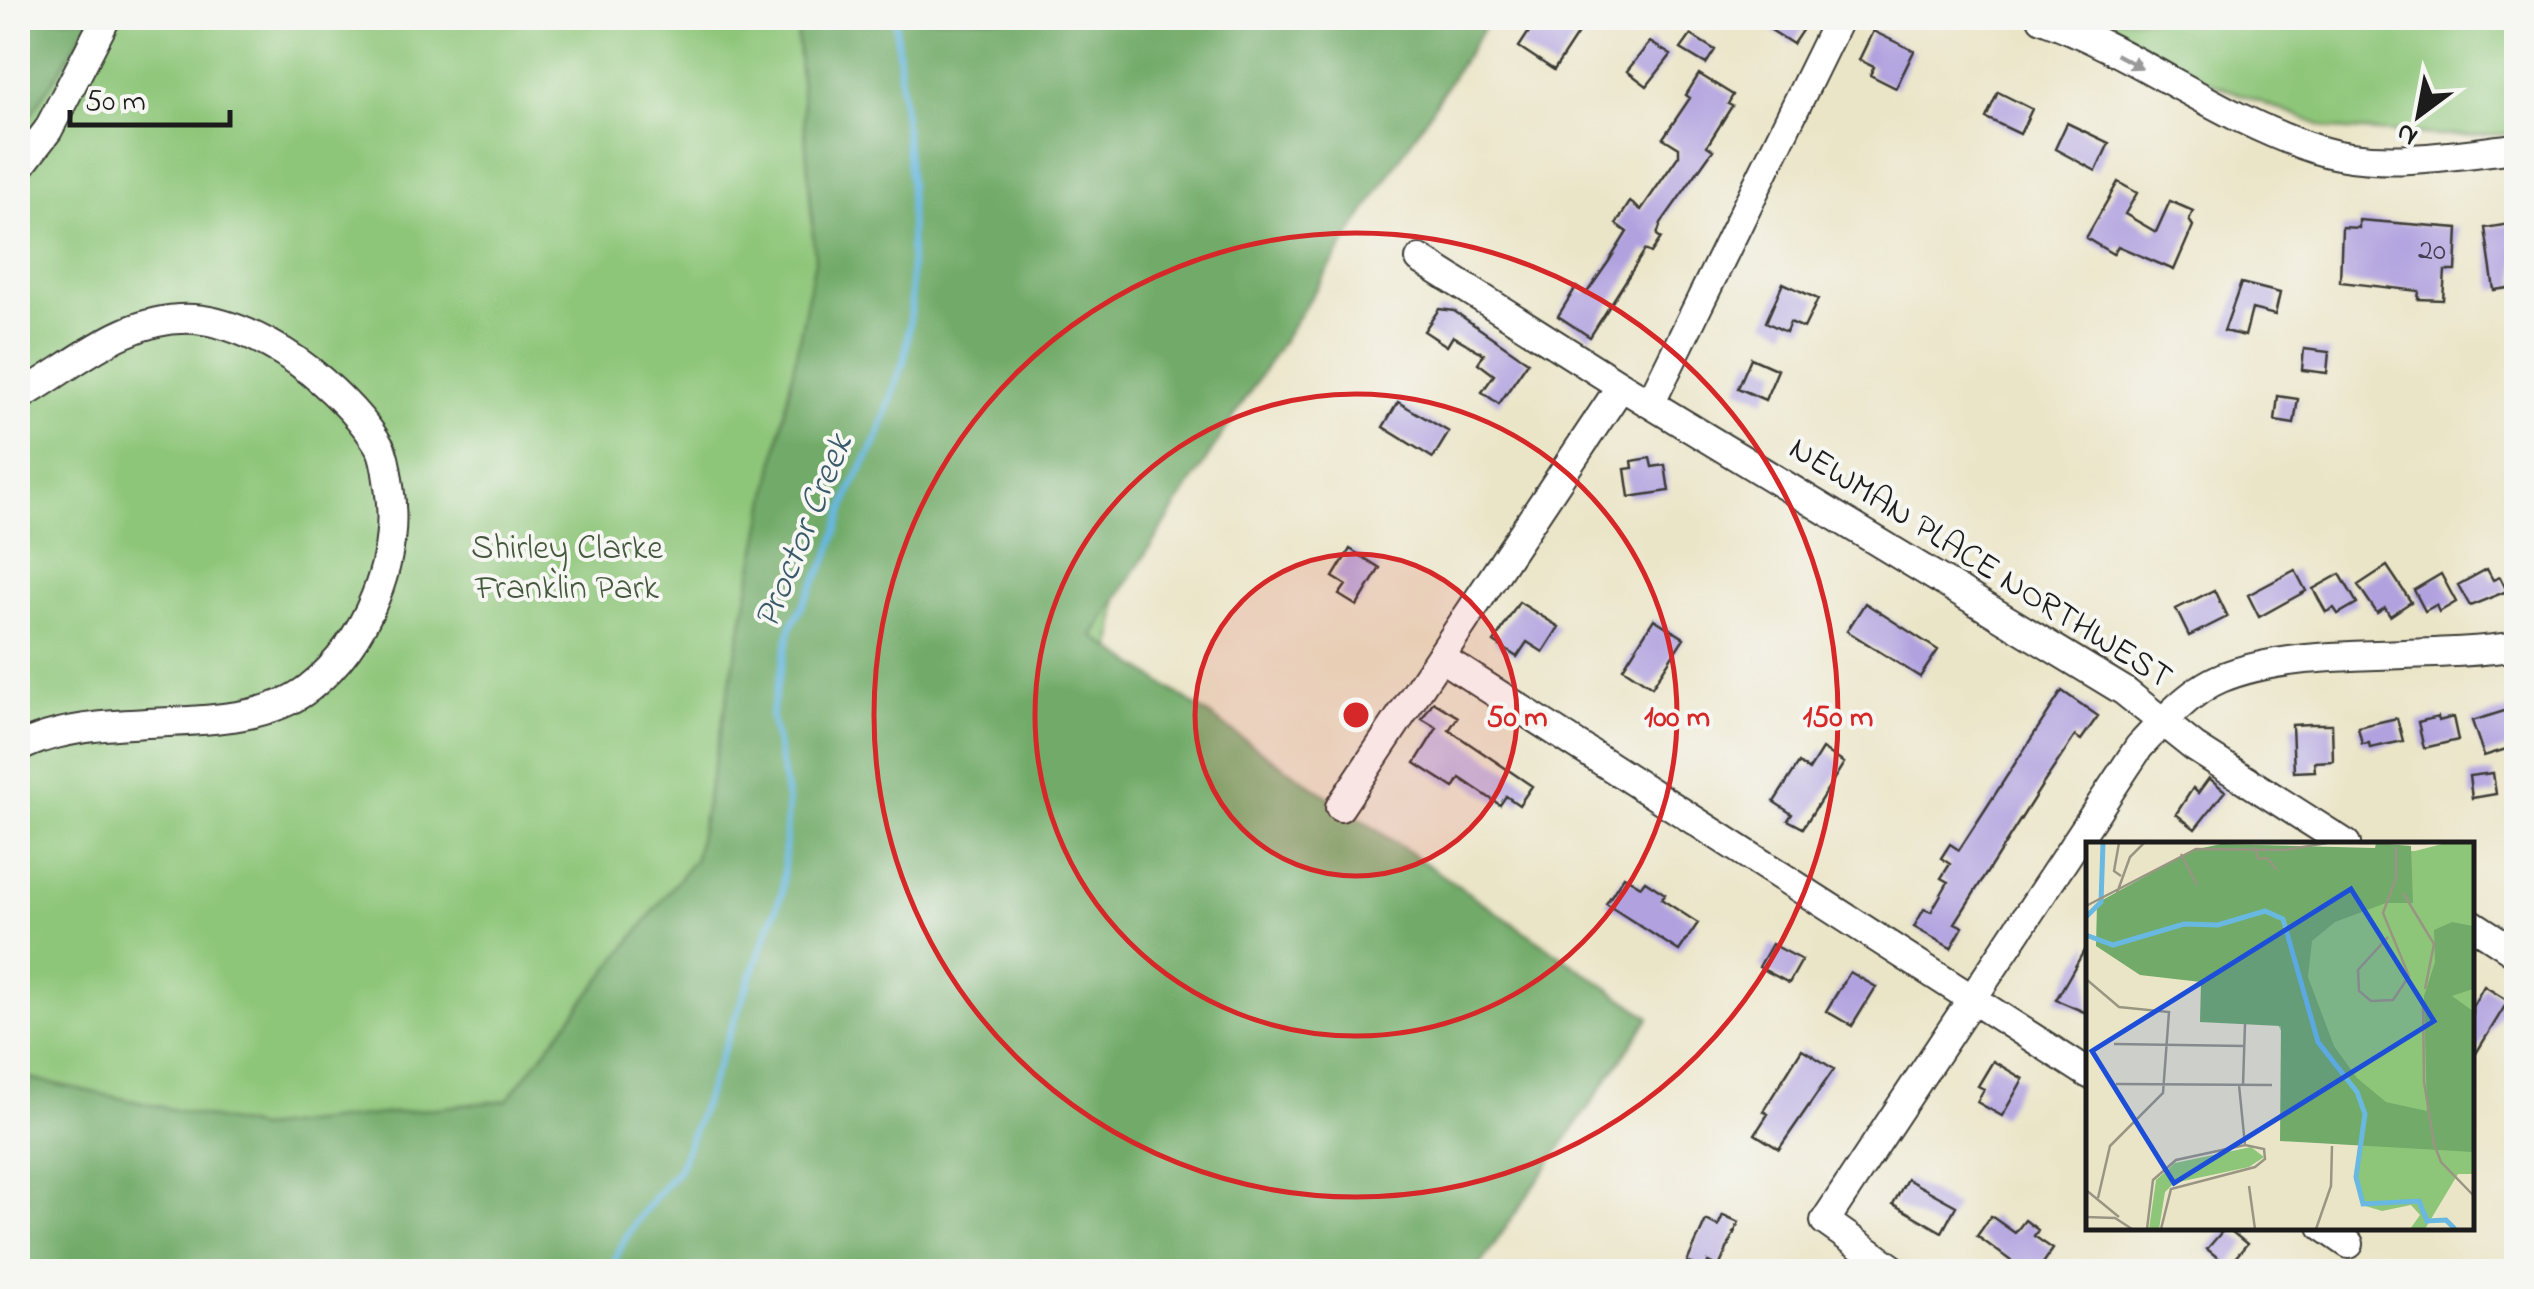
<svg xmlns="http://www.w3.org/2000/svg" width="2534" height="1289" font-family="'Indie Flower',sans-serif">
<style>
.green{fill:#8ec679;stroke:#55714a;stroke-width:2.5}
.forest{fill:#72ab69;stroke:#476442;stroke-width:2.5}
.lines{fill:none;stroke-linecap:round;stroke-linejoin:round}
.stream{stroke:#68b8e2;stroke-width:6}
.building{fill:#b1a2df}
.minor-casing{stroke:#3b3a36;stroke-width:32}
.minor{stroke:#fff;stroke-width:28}
.oneway{fill:#999}
.ring{fill:none;stroke:#d62828;stroke-width:5}
.labels{text-anchor:middle;dominant-baseline:central;stroke-width:8;stroke-linejoin:round;paint-order:stroke}
.number-label{font-size:30px;fill:#413e4d}
.park-label{font-size:35px;fill:#44583d;stroke:#f6f6f2}
.street-label{font-size:35px;fill:#1c1c1c;stroke:#f6f6f2}
.water-label{font-size:38px;font-style:italic;fill:#3a5a6b;stroke:#f6f6f2}
.inset-river{fill:none;stroke:#68b8e2;stroke-width:5}
.inset-road{fill:none;stroke:#989583;stroke-width:2.5}
.view{fill:#1d4ed8;fill-opacity:0.15;stroke:#1d4ed8;stroke-width:5}
.inset-edge{fill:none;stroke:#1c1c1c;stroke-width:5}
.centre{fill:#d62828;stroke:#f6f6f2;stroke-width:5}
.ring-label{font-size:30px;text-anchor:middle;font-weight:bold;fill:#d62828;stroke:#f6f6f2;stroke-width:8;stroke-linejoin:round;paint-order:stroke}
</style>
<rect width="100%" height="100%" fill="#f6f6f2"/>
<filter id="ink" filterUnits="userSpaceOnUse"><feTurbulence type="fractalNoise" baseFrequency=".01" numOctaves="2"/><feDisplacementMap in="SourceGraphic" scale="20" xChannelSelector="R" yChannelSelector="G"/><feConvolveMatrix kernelMatrix="1 2 1 2 8 2 1 2 1" color-interpolation-filters="sRGB"/></filter>
<filter id="wash" filterUnits="userSpaceOnUse"><feTurbulence type="fractalNoise" baseFrequency=".0048" numOctaves="4" result="noise"/><feDisplacementMap in="SourceGraphic" scale="40" xChannelSelector="R" yChannelSelector="G"/><feGaussianBlur stdDeviation="2.25" result="paint"/><feColorMatrix in="noise" values="0 0 0 0 0 0 0 0 0 0 0 0 0 0 0 0 0 1.4 0 .05"/><feComposite in="paint" operator="in"/></filter>
<g filter="url(#wash)">
<rect width="100%" height="100%" fill="#ebe5c8"/>
<!-- green -->
<path class="green" d="M18,18H1464L1166,102L1051,1271H18Z
M2083,18H2516V134L2440,136L2330,129L2209,82Z"/>
<!-- forest -->
<path class="forest" d="M18,18H93L18,135Z
M796,18H1490L1093,636L1650,1017L1476,1271H18V1076L259,1128L507,1100L695,858L815,260Z"/>
<g class="lines">
<!-- stream -->
<path class="stream" d="M611,1272C622,1233 653,1198 679,1169L782,893L788,803L771,714L791,626L828,558L851,489L878,438L905,357L911,311L910,184L895,18"/>
</g>
<g id="blocks">
<!-- building -->
<path class="building" d="M1538,18H1588L1554,70L1519,47Z
M1752,18H1792L1805,26L1793,44Z
M1873,31L1914,51L1896,88L1870,75L1874,67L1859,60Z
M1691,35L1715,50L1706,64L1681,49Z
M1650,42L1671,55L1647,86L1627,71Z
M1699,74L1733,95L1728,104L1732,106L1707,146L1713,150L1661,223L1657,235L1661,238L1651,253L1645,250L1590,337L1558,316L1576,287L1586,294L1609,261L1627,232L1616,224L1630,202L1641,210L1679,155V148L1663,138L1690,98L1686,95Z
M1998,92L2032,109L2020,134L1986,118Z
M2067,123L2109,143L2096,171L2055,149Z
M2118,182L2137,193L2125,214L2156,232L2170,201L2193,211L2189,220L2193,226L2174,270L2118,246L2113,254L2086,238Z
M2359,220L2458,228L2456,271H2445L2443,300L2418,299L2419,291L2340,282L2342,227L2359,228Z
M2516,223V287L2494,290L2485,228Z
M1783,283L1818,299L1804,328L1790,322L1786,332L1766,322Z
M2241,283L2280,293L2275,315L2252,309L2245,336L2224,331Z
M1439,309L1454,311L1528,362L1499,404L1482,392L1494,375L1478,363L1484,354L1453,336L1447,346L1424,331Z
M2304,349L2329,352L2327,373L2302,370Z
M1751,358L1778,370L1765,400L1738,388Z
M2278,396L2298,399L2294,424L2275,421Z
M1398,402L1449,432L1433,458L1383,427Z
M1650,458L1652,467L1665,465L1669,491L1629,497L1625,469L1633,468L1632,461Z
M1350,549L1380,568L1357,606L1339,595L1346,585L1333,577Z
M2387,566L2411,602L2390,616L2385,608L2377,613L2358,585Z
M2487,569L2493,580L2500,577L2507,591L2470,606L2458,585Z
M2295,570L2306,591L2259,617L2248,595Z
M2340,574L2357,603L2338,614L2334,608L2326,612L2313,589Z
M2441,574L2456,602L2439,612L2436,605L2425,611L2414,590Z
M2214,590L2227,617L2189,636L2176,609Z
M1519,602L1559,627L1543,652L1527,642L1517,657L1494,642Z
M1865,603L1938,650L1920,677L1847,631Z
M1654,619L1684,638L1652,687L1623,668Z
M2062,691L2098,716L2081,740L2075,736L2041,787L1955,923L1963,927L1951,948L1914,927L1924,909L1931,912L1948,882L1941,878L1950,864L1941,858L1950,844L1959,850Z
M1433,702L1458,717L1449,730L1532,786L1519,805L1506,796L1500,805L1460,778L1454,788L1415,763L1437,728L1422,719Z
M2511,709L2516,746L2484,756L2472,721Z
M2438,717L2439,721L2453,717L2458,740L2424,748L2418,722Z
M2397,718L2403,741L2370,748L2369,743L2362,744L2358,727Z
M2310,724H2332L2333,761L2314,762L2315,771L2294,772L2292,725Z
M1822,749L1844,763L1803,828L1788,820L1792,814L1774,802L1799,763L1809,770Z
M2493,773L2496,794L2472,798L2469,776Z
M2209,778L2225,791L2195,829L2176,814L2193,788L2198,793Z
M1624,876L1641,886L1645,881L1665,894L1661,899L1698,923L1679,951L1606,904Z
M2089,942V1014L2056,1000Z
M1772,944L1802,960L1789,983L1759,967Z
M1850,972L1876,987L1852,1026L1826,1011Z
M2484,986L2508,1001L2472,1060V1007Z
M1802,1049L1834,1069L1779,1149L1755,1134L1768,1114L1763,1111Z
M1993,1061L2023,1079L2002,1116L1977,1102L1984,1089L1978,1086Z
M1907,1179L1956,1206L1942,1232L1893,1204Z
M1723,1215L1739,1222L1719,1267L1708,1262L1705,1270L1687,1262L1706,1220L1718,1226Z
M1991,1216L2015,1233L2025,1220L2038,1230L2034,1236L2053,1249L2037,1272H2026L1977,1236Z
M2226,1227L2247,1244L2228,1266L2207,1249Z"/>
</g>
</g>
<g filter="url(#ink)">
<use href="#blocks" fill-opacity="0" stroke="#3b3a36" stroke-width="2.5"/>
<g class="lines">
<defs>
<path id="minor" d="M2042,18C2138,53 2220,119 2318,150C2380,169 2454,155 2516,148
M18,169L48,130L106,18
M1420,259L1621,386L2124,691L2194,747L2346,844
M18,397C74,366 125,315 194,319C234,322 280,347 310,371C337,393 364,419 381,449C386,460 387,474 389,486C401,559 367,642 309,688C237,744 105,703 18,748
M1651,402L1839,18
M1440,657L2089,1074
M1340,807L1621,386
M2472,924L2512,950
M2323,1226L2349,1244
M1897,1272L1825,1221L2139,747C2161,723 2191,690 2221,678C2300,645 2426,661 2516,646"/>
</defs>
<!-- minor casing -->
<use href="#minor" class="minor-casing"/>
<!-- minor -->
<use href="#minor" class="minor"/>
</g>
<!-- one-way arrows -->
<defs><path id="oneway-solid" d="M-6-.8H1V-3.2L6.5 0L1 3.2V.8H-6Z" transform="scale(2.5)"/></defs>
<use class="oneway" href="#oneway-solid" transform="translate(2129 61) rotate(28)"/>
</g>
<!-- distance rings -->
<circle cx="1356" cy="715" r="161" fill="#d62828" fill-opacity=".12"/>
<g class="ring">
<circle cx="1356" cy="715" r="161"/>
<circle cx="1356" cy="715" r="321"/>
<circle cx="1356" cy="715" r="482"/>
</g>
<g class="labels">
<!-- number labels -->
<g class="number-label">
<text x="2432" y="252">20</text>
</g>
<!-- park labels -->
<g class="park-label">
<text x="567" y="549">Shirley Clarke<tspan x="567" dy="40">Franklin Park</tspan></text>
</g>
<!-- street labels -->
<g class="street-label">
<text transform="translate(1980 564) rotate(32)">NEWMAN PLACE NORTHWEST</text>
</g>
<!-- water labels -->
<g class="water-label">
<text transform="translate(805 532) rotate(-68)">Proctor Creek</text>
</g>
</g>
<!-- overview -->
<g transform="translate(2086 842)">
<rect width="388" height="388" fill="#ebe5c8"/>
<path d="M360,1H387V332H372L339,387H324L334,373L325,363L296,369L276,363L268,337L276,300L194,299L222,243L107,12L329,9ZM165,305L178,315L163,325L88,341L79,350L73,387H63L70,338L89,321Z" fill="#8ec679"/>
<path d="M290,1L325,4L327,61H300L249,80L226,99L222,135L248,204L271,236L300,260L341,269L338,154L349,120L348,88L366,80L387,84V147L366,154L387,169V310L194,299L195,184L114,180L115,140L54,133L10,104L11,61L107,8L135,2L289,6Z" fill="#72ab69"/>
<path class="inset-river" d="M0,75L15,60L17,1M0,93L27,103L98,82L132,83L179,69L197,77L232,200L271,250L279,272L270,335L277,362L333,359L341,379L360,378L369,387"/>
<path class="inset-road" d="M33,1L28,29L35,34M273,1H342M169,5L172,17L181,16L191,28M95,12L111,43M31,51L44,15L58,1M317,51L348,102L339,147M0,64L110,7L198,8L241,1M302,95L272,128L273,149L285,159L307,158L323,134L297,71L310,36V5M0,137L33,165L83,170L77,251L24,304L12,356M337,159L338,240L348,302L355,320L388,354M28,202L158,204M30,242L186,243M153,243L159,303M157,243L159,182M163,344L169,387M0,348L33,375M0,375L29,376L46,387M61,387L67,338L90,318L159,303L178,307L179,317L169,325L85,347L75,387M230,387L245,344L246,304"/>
<path class="view" d="M265,47L348,179L88,341L6,209Z"/>
<rect width="388" height="388" class="inset-edge"/>
</g>
<circle cx="1356" cy="715" r="15" class="centre"/>
<g class="ring-label">
<text x="1517" y="726">50 m</text>
<text x="1677" y="726">100 m</text>
<text x="1838" y="726">150 m</text>
</g>
<!-- margin -->
<rect width="2534" height="1289" fill="none" stroke="#f6f6f2" stroke-width="60"/>
<!-- north arrow -->
<g transform="translate(2419 115) rotate(212)" stroke="#f6f6f2" stroke-width="8" paint-order="stroke">
<path d="M0-8L18 38L0 25L-18 38Z" fill="#1c1c1c"/>
<text y="-15" font-size="28" font-weight="bold" text-anchor="middle" fill="#1c1c1c">N</text>
</g>
<!-- scale -->
<path d="M70 110v15h160v-15" fill="none" stroke="#1c1c1c" stroke-width="5"/>
<text x="85" y="110" font-size="30" fill="#1c1c1c" stroke="#f6f6f2" stroke-width="8" paint-order="stroke">50 m</text>
</svg>
